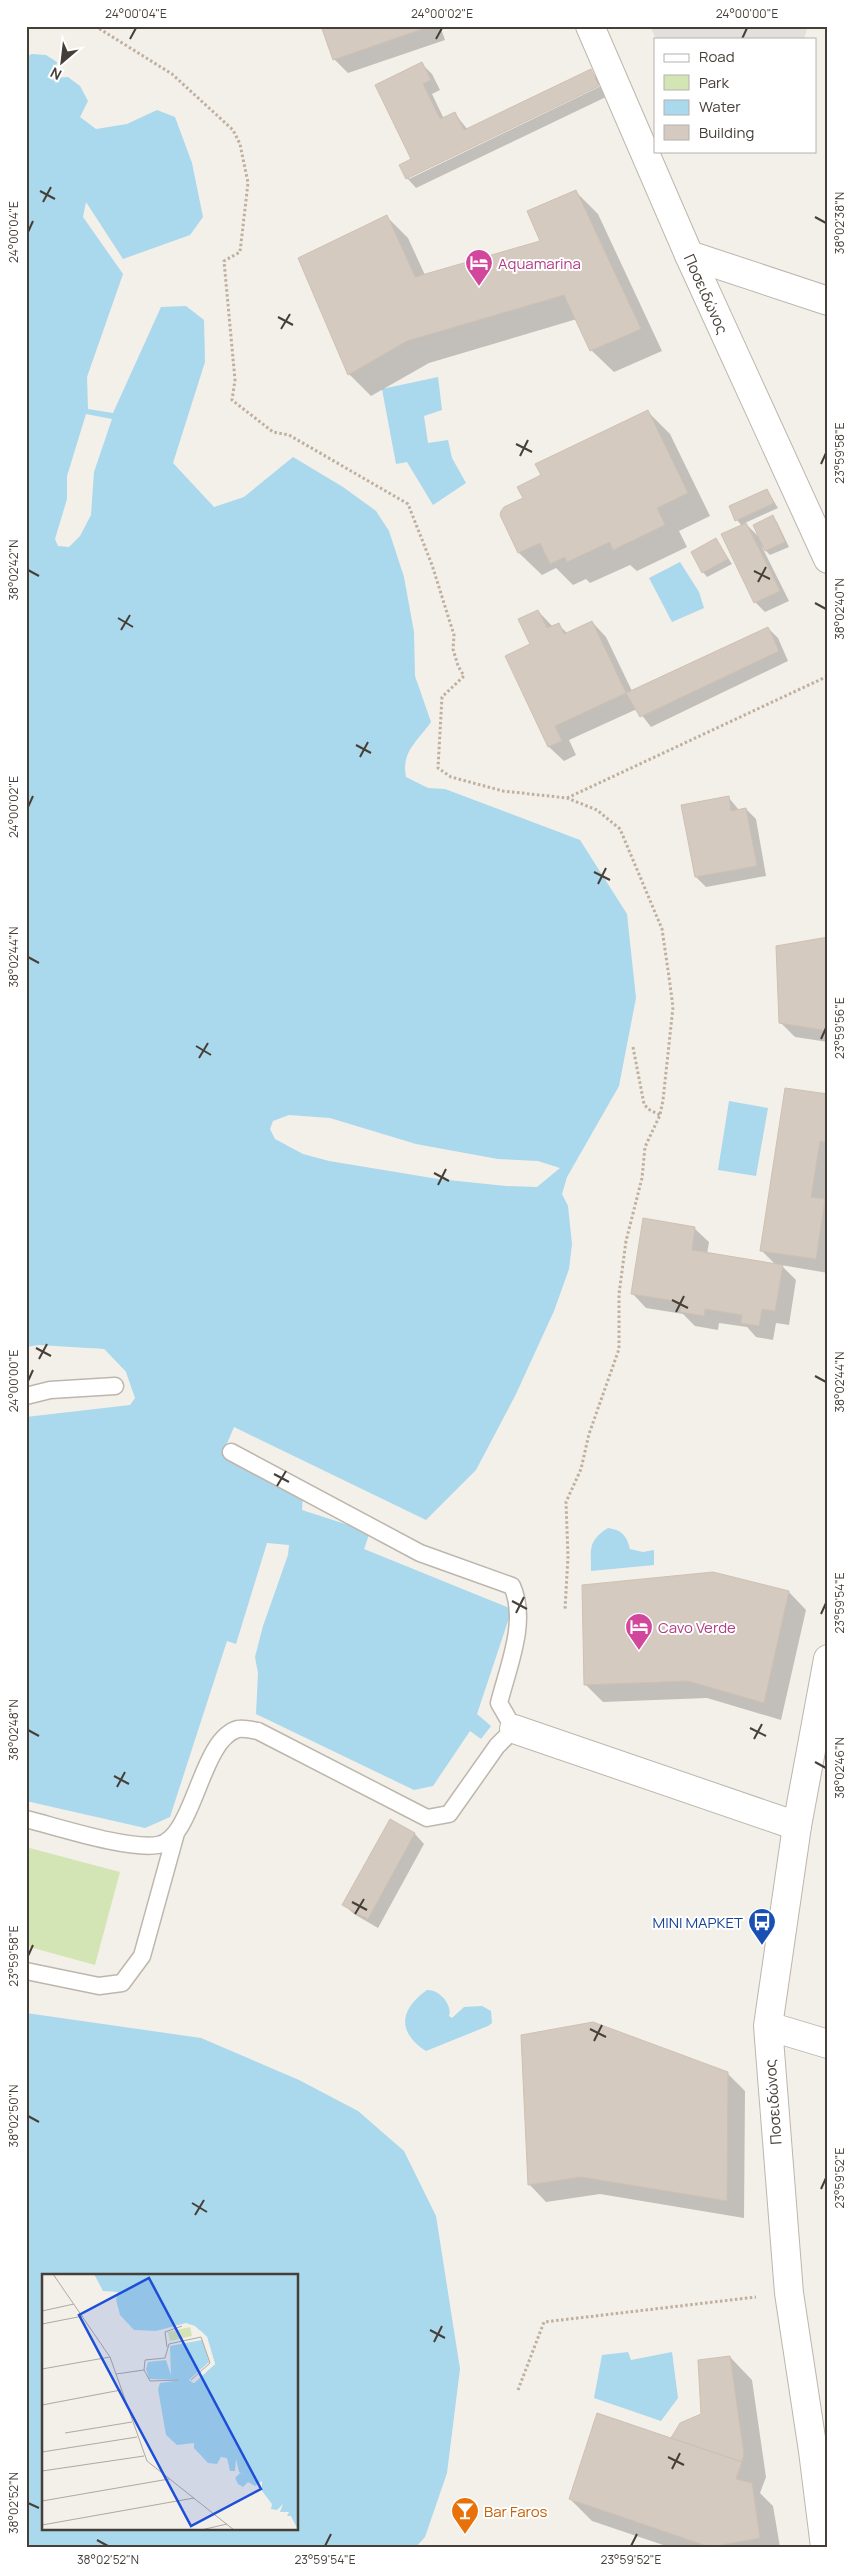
<svg xmlns="http://www.w3.org/2000/svg" width="854" height="2573" font-family="Manrope,sans-serif">
<style>
.green{fill:#d4e5b5}
.parking{fill:#e2e0dd}
.water{fill:#aad8ec;fill-rule:evenodd}
.pier{fill:#f3efe9}
.shadow{fill:#0003}
.building{fill:#d4cabf;stroke:#cfc1b3}
.lines{fill:none;stroke-linecap:round;stroke-linejoin:round}
.service-casing{stroke:#beb6ac;stroke-width:19}
.minor-casing{stroke:#beb6ac;stroke-width:30}
.tertiary-casing{stroke:#beb6ac;stroke-width:30}
.path{stroke:#bfb09e;stroke-width:3;stroke-dasharray:2.5 2.5;stroke-linecap:butt}
.service{stroke:#fff;stroke-width:16}
.minor{stroke:#fff;stroke-width:28}
.tertiary{stroke:#fff;stroke-width:28}
.ticks{fill:none;stroke:#463f38;stroke-width:2}
.labels{text-anchor:middle;dominant-baseline:central;stroke-width:4;stroke-linejoin:round;paint-order:stroke}
.hotel-label{font-size:15px;fill:#b23c85;stroke:#fff;text-anchor:start}
.street-label{font-size:15px;fill:#463f38;stroke:#fff}
.transit-label{font-size:15px;fill:#164399;stroke:#fff;text-anchor:end}
.food-label{font-size:15px;fill:#c56008;stroke:#fff;text-anchor:start}
.inset-road{fill:none;stroke:#aea9a2;stroke-width:1}
.view{fill:#1d4ed8;fill-opacity:0.15;stroke:#1d4ed8;stroke-width:2.5}
.inset-edge{fill:none;stroke:#463f38;stroke-width:2.5}
.neatline{fill:none;stroke:#463f38;stroke-width:2}
.ticks-label{font-size:12px;text-anchor:middle;fill:#463f38}
</style>
<rect width="100%" height="100%" fill="#f3efe9"/>
<!-- green -->
<path class="green" d="M26,1847L120,1872L95,1965L26,1946Z"/>
<!-- parking -->
<path class="parking" d="M650,26H808L804,39H656Z"/>
<!-- water -->
<path class="water" d="M32,54L46,55L57,62L55,78L68,77L80,86L88,101L80,117L96,129L127,124L157,110L175,117L192,163L203,217L190,235L123,259L86,202L83,217L123,274L87,377L88,409L113,413L161,307L186,306L204,320L205,362L173,463L214,507L244,497L293,457L343,487L376,511L389,531L404,577L414,632L415,676L431,722C417,742 401,752 406,777L428,788L445,789L580,840L627,914L636,998L619,1086L567,1177L562,1194L568,1206L572,1244L569,1269L554,1311L516,1394L476,1470L426,1520L234,1427L223,1453L303,1495L302,1510L370,1532L364,1549L512,1609L477,1714L491,1726L481,1739L470,1731L433,1786L414,1790L256,1714L258,1673L255,1657L263,1626L288,1555L289,1545L267,1543L236,1644L227,1641L170,1817L145,1828L26,1801V1417L130,1405L135,1398L126,1372L104,1349L26,1347V57Z
M438,377L442,410L424,416L428,443L448,440L452,458L466,483L433,505L407,462L396,464L382,389Z
M680,562L699,592L704,608L672,622L649,578Z
M729,1101L768,1108L756,1176L718,1170Z
M608,1528C622,1530 627,1536 630,1549L643,1552L654,1550V1565L591,1571C591,1548 588,1541 608,1528Z
M427,1990C439,1989 453,2005 449,2016L452,2018L464,2007L482,2006L491,2011L492,2023L488,2026L426,2051C397,2032 399,2010 427,1990Z
M26,2013L201,2038L299,2080L358,2111L404,2151L436,2216L460,2369L447,2473L425,2537L416,2547H26ZM44,2276H298V2529H44Z
M628,2352L631,2360L672,2352L678,2398L661,2421L594,2398L602,2355Z"/>
<!-- pier -->
<path class="pier" d="M86,414L112,419L94,472L91,515L80,536L69,547L58,546L55,539L67,499V476Z
M289,1115L330,1118L416,1144L498,1159L538,1161L560,1168L537,1187L506,1186L438,1179L329,1161L303,1154L275,1139L270,1129L273,1121Z
M39,1345L104,1349L126,1372L122,1371L103,1351L26,1349V1347Z"/>
<!-- shadow -->
<path class="shadow" d="M323,26H440L445,40L348,73L334,59Z
M422,64L432,74L440,90L432,94L444,119L455,114L468,130L591,71L601,83L409,176V179L603,85L608,96L416,188L407,178L412,160Z
M576,192L598,214L662,351L614,372L591,350L577,319L429,363L371,396L349,374L386,216L408,238L425,275L542,242Z
M648,412L670,434L710,516L679,531L687,547L637,571L630,565L590,583L586,579L573,585L556,568L542,575L519,553L502,515L524,498L543,476Z
M767,490L778,508L745,523L760,538L773,517L777,522L789,547L770,555L762,547L789,601L765,612L755,602L742,526L737,520Z
M716,540L732,564L707,577L703,572Z
M538,611L553,627L558,624L568,634L592,622L606,637L632,691L768,628L778,638L788,661L651,727L637,709L569,740L576,755L564,761L549,747L506,656L531,645Z
M729,798L739,810L746,809L756,819L766,876L706,887L696,877Z
M828,938V1042L795,1037L780,1022Z
M828,1096V1273L781,1265L796,1280L789,1325L776,1323L773,1340L756,1337L747,1327L719,1323L718,1330L695,1326L683,1314L646,1308L632,1293L694,1228L709,1242L707,1254L776,1265L761,1250Z
M713,1573L789,1592L806,1610L781,1720L707,1698L603,1702L586,1685Z
M390,1821L415,1834L424,1844L378,1928L354,1914L344,1905Z
M727,2073L745,2091L744,2218L600,2194L546,2202L529,2184Z
M730,2357L752,2380L766,2477L760,2493L773,2506L780,2547H669L592,2521L570,2499L671,2440L681,2424L702,2415Z"/>
<!-- building -->
<path class="building" d="M321,26H431L333,60Z
M422,62L431,80L423,84L440,119L455,112L464,130L591,69L599,86L406,179L399,165L411,159L375,85Z
M576,190L641,329L590,351L564,295L407,341L348,375L298,258L387,215L415,277L540,241L527,211Z
M648,410L688,493L657,508L665,525L613,550L610,542L567,562L565,557L550,564L540,543L518,553L500,515L501,511L504,507L523,498L517,487L541,475L535,464Z
M767,489L774,503L735,521L729,506Z
M773,515L785,542L765,551L753,525Z
M746,523L780,591L754,603L721,534Z
M716,538L728,559L702,573L691,552Z
M538,610L547,628L559,623L564,634L592,621L626,693L555,726L562,741L548,747L505,656L530,644L518,619Z
M768,627L779,651L640,717L626,693Z
M729,796L731,811L746,808L757,866L695,877L681,805Z
M828,937V1031L779,1023L776,946Z
M785,1088L828,1094V1142L820,1141L811,1197L825,1199L816,1259L760,1251Z
M643,1218L695,1227L692,1250L783,1265L775,1311L762,1309L759,1326L741,1323L742,1315L705,1309L704,1316L680,1312L681,1302L631,1294Z
M713,1572L789,1591L764,1703L688,1681L584,1685L582,1585Z
M390,1819L415,1833L368,1919L342,1905Z
M593,2022L728,2072L727,2201L581,2177L528,2185L521,2035Z
M730,2356L744,2454L742,2462L671,2438L680,2423L701,2414L698,2360Z
M597,2413L742,2462L736,2479L752,2483L760,2538L710,2547L569,2499Z"/>
<g class="lines">
<defs>
<path id="service" d="M26,1396L50,1390L115,1386
M26,1819C58,1827 128,1850 158,1845C195,1838 200,1739 238,1729C244,1728 252,1730 258,1731L427,1818L449,1814L497,1746L514,1729L499,1703C508,1667 528,1621 512,1586L420,1553L231,1452
M26,1971L99,1986L122,1983L142,1956L176,1833"/>
<path id="minor" d="M689,255L828,301
M514,1729L797,1826"/>
<path id="tertiary" d="M590,26L689,255L828,559
M768,2026L828,2044
M825,2547L813,2451L789,2293L768,2026L797,1826L828,1659"/>
</defs>
<!-- service casing -->
<use href="#service" class="service-casing"/>
<!-- minor casing -->
<use href="#minor" class="minor-casing"/>
<!-- tertiary casing -->
<use href="#tertiary" class="tertiary-casing"/>
<!-- path -->
<path class="path" d="M95,26L172,74L233,130L240,144L248,183L240,252L224,261L235,380L232,400L273,432L289,435L408,504L432,565L454,635L453,649L458,666L464,676L442,697L438,768L451,777L503,791L567,798L597,810L620,829L662,929L669,977L673,1007L663,1100L660,1115L645,1147L642,1178L626,1241L619,1294V1349L589,1434L581,1469L566,1502L568,1557L565,1609
M567,798L828,676
M633,1047L644,1104L648,1109L660,1115
M518,2390L544,2322L756,2297"/>
<!-- service -->
<use href="#service" class="service"/>
<!-- minor -->
<use href="#minor" class="minor"/>
<!-- tertiary -->
<use href="#tertiary" class="tertiary"/>
</g>
<!-- ticks -->
<path class="ticks" d="M130,39L136,28M436,39L442,28M742,39L747,28M40,191L55,199M43,202L51,187M815,217L826,223M28,232L33,221M278,317L293,325M281,329L290,314M516,444L532,452M520,456L528,440M821,464L826,453M28,570L39,576M754,571L770,579M758,582L766,567M815,603L826,609M118,618L133,627M121,630L130,615M356,745L371,753M360,757L368,742M28,807L33,796M594,872L610,880M598,884L606,868M28,957L39,963M821,1039L826,1028M196,1046L211,1055M199,1058L208,1043M434,1173L449,1181M438,1185L446,1169M672,1300L688,1308M676,1312L684,1296M36,1348L51,1356M39,1359L47,1344M815,1376L826,1382M28,1381L33,1370M274,1474L289,1482M277,1486L286,1471M512,1601L527,1609M516,1613L524,1597M821,1614L826,1603M750,1728L766,1736M28,1730L39,1736M754,1739L762,1724M815,1762L826,1768M114,1776L129,1784M117,1787L125,1772M352,1902L367,1910M355,1914L364,1899M28,1956L33,1945M590,2029L606,2037M594,2041L602,2025M28,2116L39,2122M821,2189L826,2178M192,2203L207,2212M195,2215L204,2200M430,2330L445,2338M434,2342L442,2326M668,2457L684,2465M672,2469L680,2453M28,2503L39,2508M97,2540L108,2546M325,2546L331,2534M631,2546L637,2534"/>
<!-- icons -->
<defs>
<symbol id="hotel-pin" viewBox="-11 -11 22 30"><path d="M0 17L-7.5 6A9.5 9.5 0 1 1 7.5 6Z" fill="#d1479c" stroke="#fff"/><path d="M-6-4.5h1.5V1H6V5H4.5V3h-9V5H-6ZM-4 0a1.8 1.8 0 1 1 3.6 0ZM.5 0V-2.5h3Q6-2.5 6 0Z" fill="#fff"/></symbol>
<symbol id="bus-pin" viewBox="-11 -11 22 30"><path d="M0 17L-7.5 6A9.5 9.5 0 1 1 7.5 6Z" fill="#1a4fb4" stroke="#fff"/><path d="M-5-6H5V4H4V6H2V4H-2V6H-4V4H-5ZM-3.5-4V0h7V-4ZM-3.5 1.2v1.5H-2V1.2ZM2 1.2v1.5H3.5V1.2Z" fill="#fff"/></symbol>
<symbol id="bar-pin" viewBox="-11 -11 22 30"><path d="M0 17L-7.5 6A9.5 9.5 0 1 1 7.5 6Z" fill="#e8710a" stroke="#fff"/><path d="M-6-5H6L.8 .8V4.5H3.5V6h-7V4.5H-.8V.8Z" fill="#fff"/></symbol>
</defs>
<g fill-rule="evenodd">
<use href="#hotel-pin" x="463" y="247" width="32" height="43"/>
<use href="#hotel-pin" x="623" y="1611" width="32" height="43"/>
<use href="#bus-pin" x="746" y="1906" width="32" height="43"/>
<use href="#bar-pin" x="449" y="2495" width="32" height="43"/>
</g>
<g class="labels">
<!-- hotel labels -->
<g class="hotel-label">
<text x="498" y="263">Aquamarina</text>
<text x="658" y="1627">Cavo Verde</text>
</g>
<!-- street labels -->
<g class="street-label">
<text transform="translate(706 294) rotate(66)">Ποσειδώνος</text>
<text transform="translate(773 2102) rotate(-94)">Ποσειδώνος</text>
</g>
<!-- transit labels -->
<g class="transit-label">
<text x="743" y="1922">ΜΙΝΙ ΜΑΡΚΕΤ</text>
</g>
<!-- food labels -->
<g class="food-label">
<text x="484" y="2511">Bar Faros</text>
</g>
</g>
<!-- overview -->
<g transform="translate(42 2274)">
<rect width="256" height="256" fill="#f3efe9"/>
<path d="M148,53L150,62L128,67L126,58Z" fill="#d4e5b5"/>
<path d="M52,0H256V256L249,242H245L247,238H238L241,230L235,236L229,235L230,230L220,217V207L213,212L206,208L201,213L196,210L193,204L198,199L203,201L197,198L194,185L193,197H188L185,184L179,183L175,190L166,189L152,174V169L135,171L124,161L116,115L118,109L138,106L107,105L104,95L106,88L124,86L129,101L128,72L160,66L167,88L147,106L152,109L173,90L165,63L153,52L144,49L114,57L92,56L78,41L74,26L76,18L61,17Z" fill="#aad8ec"/>
<path d="M158,56L165,63L173,90L152,109L149,108L171,89Z" fill="#f3efe9"/>
<path class="inset-road" d="M11,0L68,83L105,187L192,256M0,37L32,30M0,50L41,42M125,73L123,58L140,52M0,95L68,83M74,100L102,96M137,106L108,107L102,96L103,86L123,84L127,70L159,63L168,89L149,106M0,131L79,116M23,159L90,148M0,178L95,163M0,197L102,182M0,227L127,205M0,251L152,224M159,256L185,250"/>
<path class="view" d="M107,4L219,215L149,252L37,41Z"/>
<rect width="256" height="256" class="inset-edge"/>
</g>
<!-- border -->
<rect width="854" height="2573" fill="none" stroke="#ffffff" stroke-width="55"/>
<!-- legend -->
<rect x="654" y="38" width="162" height="115" fill="#ffffff" stroke="#b5b2af"/>
<rect x="664" y="54" width="25" height="8" fill="#ffffff" stroke="#b5b2af"/>
<text x="699" y="62" font-size="15" fill="#463f38">Road</text>
<rect x="664" y="75" width="25" height="15" fill="#d4e5b5" stroke="#b5b2af"/>
<text x="699" y="88" font-size="15" fill="#463f38">Park</text>
<rect x="664" y="100" width="25" height="15" fill="#aad8ec" stroke="#b5b2af"/>
<text x="699" y="112" font-size="15" fill="#463f38">Water</text>
<rect x="664" y="125" width="25" height="15" fill="#d4cabf" stroke="#b5b2af"/>
<text x="699" y="138" font-size="15" fill="#463f38">Building</text>
<!-- north arrow -->
<g transform="translate(62 62) rotate(208)" stroke="#ffffff" stroke-width="4" paint-order="stroke">
<path d="M0-4L9 19L0 12L-9 19Z" fill="#463f38"/>
<text y="-8" font-size="14" font-weight="bold" text-anchor="middle" fill="#463f38">N</text>
</g>
<rect x="28" y="28" width="798" height="2518" class="neatline"/>
<g class="ticks-label">
<text x="136" y="18">24°00'04"E</text>
<text x="442" y="18">24°00'02"E</text>
<text x="747" y="18">24°00'00"E</text>
<text transform="translate(840 223) rotate(-90)" y="4">38°02'38"N</text>
<text transform="translate(14 232) rotate(-90)" y="4">24°00'04"E</text>
<text transform="translate(840 453) rotate(-90)" y="4">23°59'58"E</text>
<text transform="translate(14 570) rotate(-90)" y="4">38°02'42"N</text>
<text transform="translate(840 609) rotate(-90)" y="4">38°02'40"N</text>
<text transform="translate(14 807) rotate(-90)" y="4">24°00'02"E</text>
<text transform="translate(14 957) rotate(-90)" y="4">38°02'44"N</text>
<text transform="translate(840 1028) rotate(-90)" y="4">23°59'56"E</text>
<text transform="translate(14 1381) rotate(-90)" y="4">24°00'00"E</text>
<text transform="translate(840 1382) rotate(-90)" y="4">38°02'44"N</text>
<text transform="translate(840 1603) rotate(-90)" y="4">23°59'54"E</text>
<text transform="translate(14 1730) rotate(-90)" y="4">38°02'48"N</text>
<text transform="translate(840 1768) rotate(-90)" y="4">38°02'46"N</text>
<text transform="translate(14 1956) rotate(-90)" y="4">23°59'58"E</text>
<text transform="translate(14 2116) rotate(-90)" y="4">38°02'50"N</text>
<text transform="translate(840 2178) rotate(-90)" y="4">23°59'52"E</text>
<text transform="translate(14 2503) rotate(-90)" y="4">38°02'52"N</text>
<text x="108" y="2564">38°02'52"N</text>
<text x="325" y="2564">23°59'54"E</text>
<text x="631" y="2564">23°59'52"E</text>
</g>
</svg>
